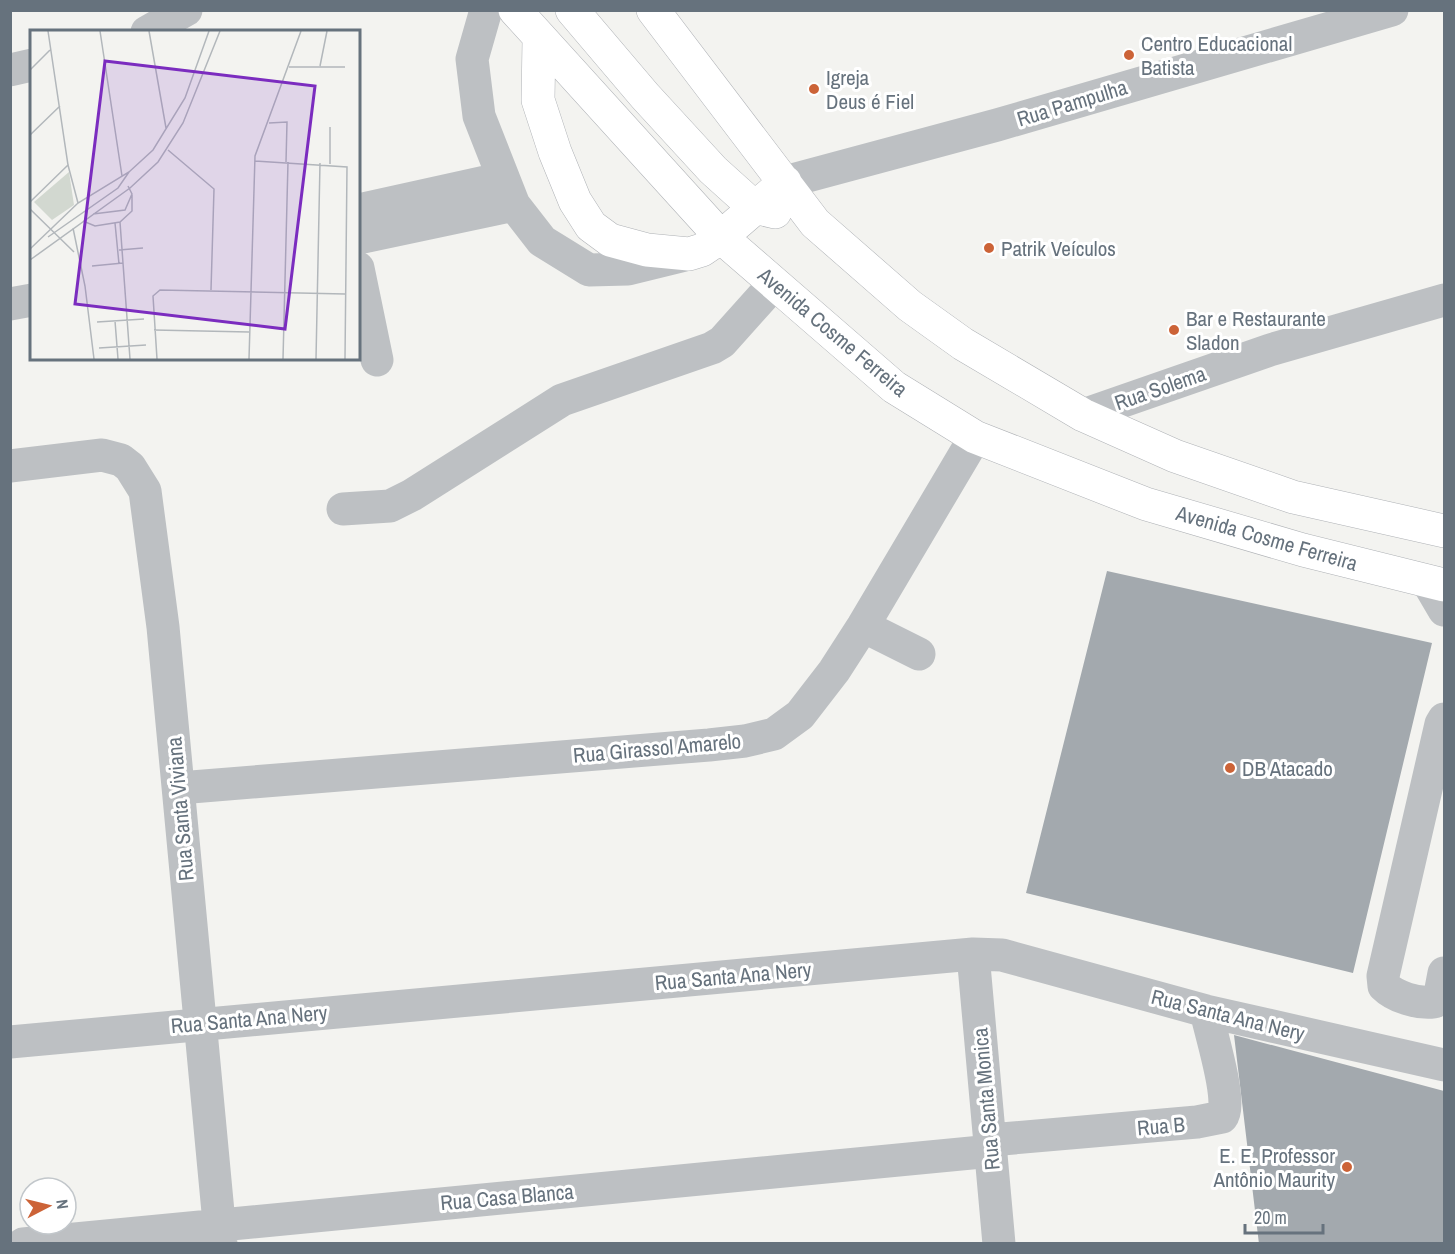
<svg xmlns="http://www.w3.org/2000/svg" width="1455" height="1254" font-family="'Archivo Narrow',sans-serif">
<style>
.building{fill:#a3a9ae}
.lines{fill:none;stroke-linecap:round;stroke-linejoin:round}
.major-casing{stroke:#afb2b6;stroke-width:34}
.minor{stroke:#bdc0c3;stroke-width:33}
.major{stroke:#fff;stroke-width:33}
.poi-dot{fill:#cc6337;stroke:#fff;stroke-width:2}
.labels{text-anchor:middle;dominant-baseline:central;stroke-width:6;stroke-linejoin:round;paint-order:stroke}
.poi-label{font-size:21px;fill:#66727d;stroke:#fff;text-anchor:start}
.street-label{font-size:21px;fill:#66727d;stroke:#fff}
.inset-road{fill:none;stroke:#b2b7bb;stroke-width:1.5}
.view{fill:#7b2cbf;fill-opacity:0.15;stroke:#7b2cbf;stroke-width:3}
.inset-edge{fill:none;stroke:#66727d;stroke-width:3}
</style>
<rect width="100%" height="100%" fill="#f3f3f0"/>
<!-- building -->
<path class="building" d="M1107,571L1432,643L1353,973L1026,893Z
M1234,1035L1444,1091V1244H1259Z"/>
<g class="lines">
<defs>
<path id="major" d="M515,10L721,237L894,387L975,437L1146,504L1303,550L1444,585
M572,10L645,96L713,170L754,207L775,212
M653,10L815,223L910,306L963,344L1083,415L1175,456L1293,497L1444,531
M539,40L538,100L555,152L575,201L591,226L610,240L647,250L689,254L702,250L721,237L785,182"/>
</defs>
<!-- major casing -->
<use href="#major" class="major-casing"/>
<!-- minor -->
<path class="minor" d="M486,10L472,59L479,116L514,205L542,241L589,270L628,269L685,255
M147,32L186,10
M10,70L32,65
M785,182L997,125L1392,10
M358,210L503,178
M358,238L514,205
M358,268L377,360
M10,304L32,300
M1083,415L1270,350L1444,300
M10,466L102,455L121,460L130,467L145,491L163,627L221,1244
M343,509L390,506L412,495L562,400L712,348L722,342L774,284
M1427,581L1444,610
M863,626L919,654
M1444,719L1441,724L1383,976L1384,986C1395,997 1418,1004 1434,1002L1440,994L1444,973
M179,788L709,745L745,741L774,734L800,715L834,671L863,626L975,437
M973,954L999,1244
M10,1042L973,954L1002,955L1206,1011L1444,1065
M990,1140L1197,1122L1222,1117C1233,1103 1210,1031 1206,1011
M23,1244L992,1151"/>
<!-- major -->
<use href="#major" class="major"/>
</g>
<!-- markers -->
<g class="poi-dot">
<circle cx="1129" cy="55" r="6"/>
<circle cx="814" cy="89" r="6"/>
<circle cx="989" cy="248" r="6"/>
<circle cx="1174" cy="330" r="6"/>
<circle cx="1230" cy="768" r="6"/>
<circle cx="1347" cy="1167" r="6"/>
</g>
<g class="labels">
<!-- poi labels -->
<g class="poi-label">
<text x="1141" y="43">Centro Educacional<tspan x="1141" dy="24">Batista</tspan></text>
<text x="826" y="77">Igreja<tspan x="826" dy="24">Deus é Fiel</tspan></text>
<text x="1001" y="248">Patrik Veículos</text>
<text x="1186" y="318">Bar e Restaurante<tspan x="1186" dy="24">Sladon</tspan></text>
<text x="1242" y="768">DB Atacado</text>
<text x="1335" y="1155" text-anchor="end">E. E. Professor<tspan x="1335" dy="24">Antônio Maurity</tspan></text>
</g>
<!-- street labels -->
<g class="street-label">
<text transform="translate(1072 103) rotate(-17)">Rua Pampulha</text>
<text transform="translate(833 332) rotate(40)">Avenida Cosme Ferreira</text>
<text transform="translate(1160 388) rotate(-19)">Rua Solema</text>
<text transform="translate(1267 538) rotate(16)">Avenida Cosme Ferreira</text>
<text transform="translate(657 748) rotate(-5)">Rua Girassol Amarelo</text>
<text transform="translate(180 809) rotate(-95)">Rua Santa Viviana</text>
<text transform="translate(733 976) rotate(-5)">Rua Santa Ana Nery</text>
<text transform="translate(1228 1015) rotate(14)">Rua Santa Ana Nery</text>
<text transform="translate(249 1019) rotate(-5)">Rua Santa Ana Nery</text>
<text transform="translate(986 1099) rotate(-95)">Rua Santa Monica</text>
<text transform="translate(1161 1126) rotate(-5)">Rua B</text>
<text transform="translate(507 1197) rotate(-5)">Rua Casa Blanca</text>
</g>
</g>
<!-- overview -->
<g transform="translate(30 30)">
<rect width="330" height="330" fill="#f3f3f0"/>
<path d="M39,142L44,175L22,190L4,172Z" fill="#d2d8d0"/>
<path class="inset-road" d="M18,1L38,135L48,173M70,1L92,146M119,1L136,98M290,36L297,1M259,37H315M0,40L20,20M239,93L257,92L256,132M300,97V134M0,105L30,76M138,120L184,159L181,260M225,131L317,137L315,329M0,172L38,135M0,179L44,222M63,184L95,180L102,164L98,156M53,191L65,196L90,192L102,181V165M90,192L100,329M85,193L89,234M43,198L55,256L64,329M18,207L88,158L99,142M0,219L48,173L99,142L123,120L155,68L179,1M89,220L113,218M0,230L100,158L128,132L153,93L190,1M62,236L93,233M85,291L88,329M67,292L114,289M124,300L219,302M69,318L116,315M127,329L123,266L130,260L315,264M219,329L225,126L271,1M253,329L258,132M286,329L290,133"/>
<path class="view" d="M75,31L285,56L255,299L45,274Z"/>
<rect width="330" height="330" class="inset-edge"/>
</g>
<!-- border -->
<rect width="1455" height="1254" fill="none" stroke="#66727d" stroke-width="24"/>
<!-- north arrow -->
<g transform="translate(48 1206) rotate(83)"><circle r="28" fill="#ffffff" stroke="#c2c7cb" stroke-width="1.5"/>
<path d="M0-4.5L10 22L0 15L-10 22Z" fill="#cc6337"/>
<text y="-9" font-size="16" font-weight="bold" text-anchor="middle" fill="#66727d">N</text>
</g>
<!-- scale -->
<path d="M1245 1224v9h78v-9" fill="none" stroke="#66727d" stroke-width="3"/>
<text x="1254" y="1224" font-size="18" fill="#66727d" stroke="#ffffff" stroke-width="4.5" paint-order="stroke">20 m</text>
</svg>
